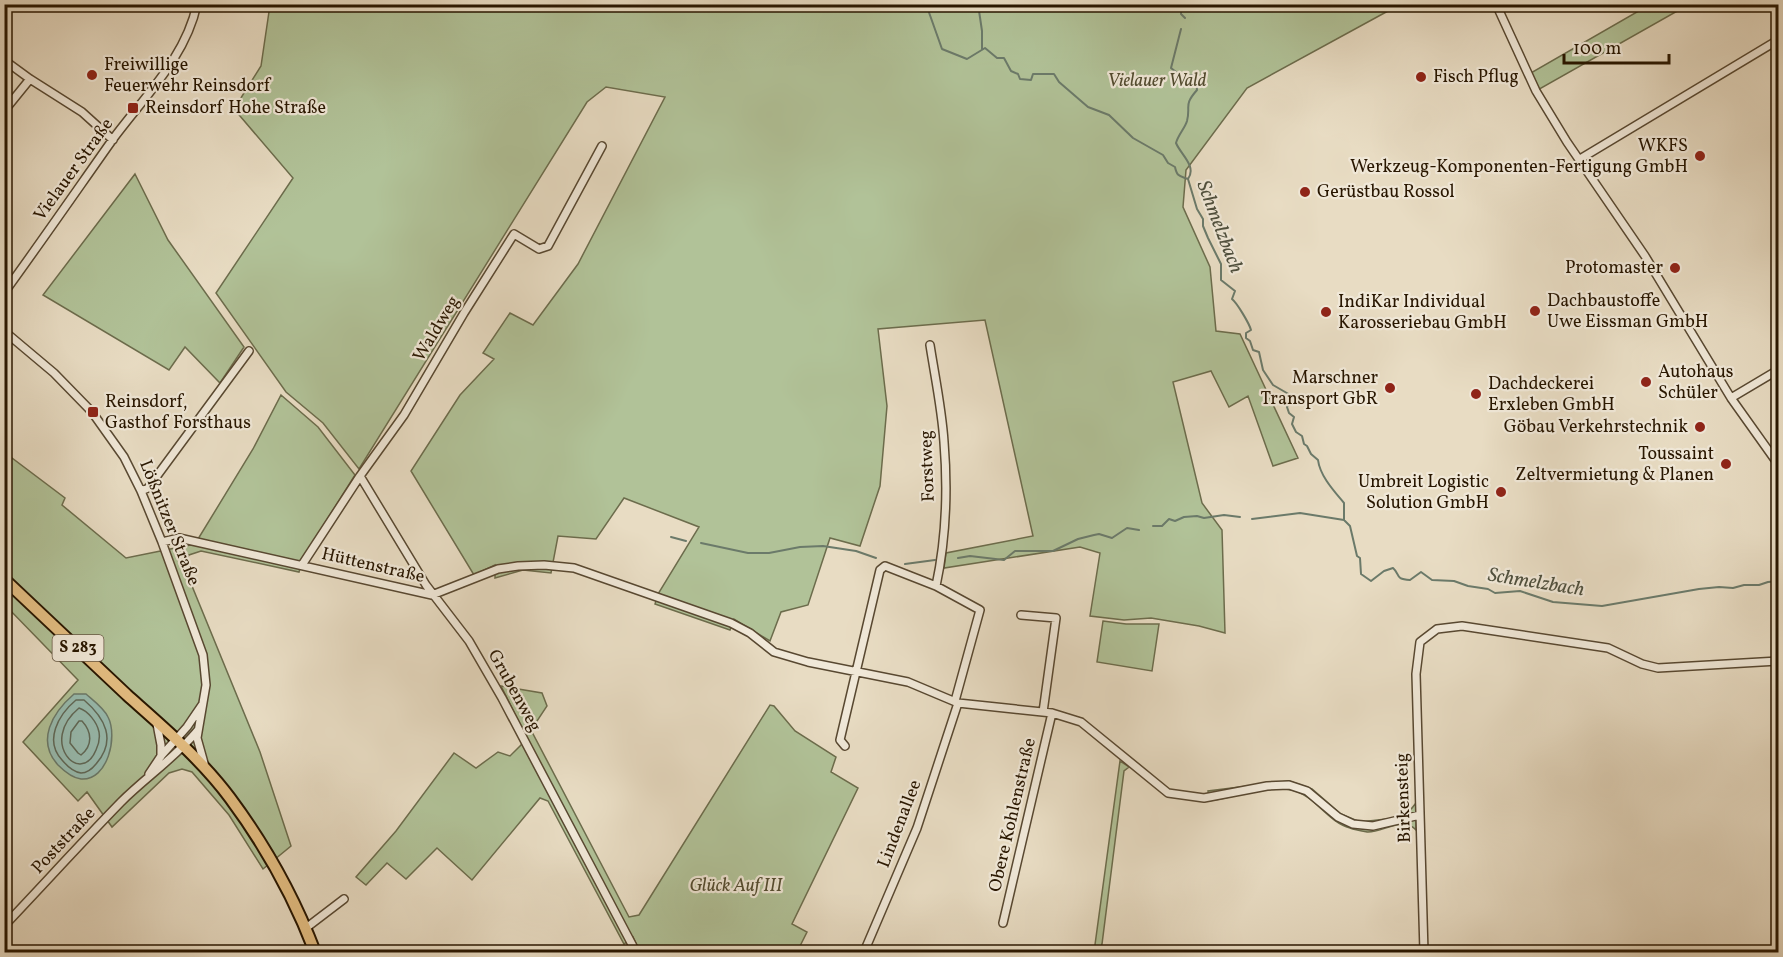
<svg xmlns="http://www.w3.org/2000/svg" width="1783" height="957" font-family="Vollkorn,serif">
<style>
.green{fill:#b1c298;stroke:#6c6c4c;stroke-width:1.5}
.water{fill:#98bcb0;stroke:#6b7a6a;stroke-width:1.5}
.lines{fill:none;stroke-linecap:round;stroke-linejoin:round}
.shore{stroke:#606958;stroke-width:1.5}
.stream{stroke:#6b7a6a;stroke-width:2}
.minor-casing{stroke:#584831;stroke-width:10}
.primary-casing{stroke:#281600;stroke-width:14}
.minor{stroke:#f0e8d8;stroke-width:7}
.primary{stroke:#e4be82;stroke-width:10}
.poi-dot{fill:#8f2418;stroke:#f0e8d8;stroke-width:2}
.labels{text-anchor:middle;dominant-baseline:central;stroke-width:4.5;stroke-linejoin:round;paint-order:stroke}
.shield{fill:#f0e8d8;stroke:#645541;stroke-width:1.5}
.shield-label{font-size:16px;font-weight:bold;fill:#281600}
.poi-label{font-size:18px;fill:#281600;stroke:#f0e8d8;text-anchor:start}
.park-label{font-size:18px;font-style:italic;fill:#514a2e;stroke:#f0e8d8}
.street-label{font-size:18px;fill:#281600;stroke:#f0e8d8}
.water-label{font-size:20px;font-style:italic;fill:#4f503e;stroke:#f0e8d8}
</style>
<rect width="100%" height="100%" fill="#e8dcc3"/>
<filter id="stains"><feTurbulence type="fractalNoise" baseFrequency=".00333" numOctaves="4"/><feColorMatrix values="0 0 0 0 .2 0 0 0 0 .09 0 0 0 0 .02 0 0 0 .5 -.17"/></filter>
<radialGradient id="worn" r=".72"><stop offset=".6" stop-color="#630" stop-opacity="0"/><stop offset="1" stop-color="#630" stop-opacity=".3"/></radialGradient>
<!-- green -->
<path class="green" d="M270,5H1399L1247,88L1186,170L1183,207L1210,267L1216,331L1240,334L1298,458L1273,466L1248,396L1229,407L1211,371L1173,382L1202,503L1222,530L1225,633L1199,626L1151,618L1124,620L1090,616L1100,553L1080,547L944,568L946,553L1033,536L985,320L878,329L887,406L880,486L860,546L830,538L808,605L781,612L770,641L734,619L730,630L655,604L658,594L699,527L624,498L596,539L558,536L551,573L523,570L495,578V565L474,575L411,471L460,395L494,359L483,353L510,313L533,325L578,264L665,97L606,87L587,102L359,469L323,423L286,392L216,293L293,178L234,109L261,66Z
M1649,5H1688L1536,91L1529,74Z
M135,174L168,240L244,347L220,383L185,347L169,370L43,295Z
M281,395L318,427L355,475L303,558L299,572L201,551L189,555L183,564L260,752L291,846L263,869L229,815L192,772L182,769L169,773L112,827L87,792L78,801L23,742L78,680L5,605L4,452L65,498L62,505L126,558L195,544L253,449Z
M1103,621L1126,624H1159L1152,671L1097,662Z
M501,686L542,693L547,706L531,730L629,917L639,915L770,705L774,706L795,731L836,757L831,772L858,788L792,924L807,932L797,952H640L633,937L624,944L548,801L540,798L472,880L437,848L406,879L387,863L366,885L356,877L396,831L454,753L476,768L498,752L510,756L521,745L526,736Z
M1120,761L1129,767L1124,771L1102,944L1100,952H1094Z
M1289,781L1312,789L1341,814L1360,822L1395,818L1408,813L1416,803V830C1403,816 1384,832 1368,832C1362,831 1355,830 1350,828C1327,822 1315,795 1292,790C1272,785 1230,798 1209,801L1208,791Z"/>
<!-- water -->
<path class="water" d="M74,694H86C94,701 104,708 108,717C118,736 108,781 81,779C72,778 64,771 58,765C36,741 52,713 74,694Z"/>
<g class="lines">
<!-- shore -->
<path class="shore" d="M76,700H84C105,718 117,740 96,764C92,769 88,773 81,773C73,772 67,766 62,760C44,741 58,715 76,700Z
M79,708C88,711 97,722 99,732C100,738 99,744 96,750C81,787 38,742 79,708Z
M79,721H82C92,732 93,745 81,755L78,753L70,743L71,732Z"/>
<!-- stream -->
<path class="stream" d="M910,4L916,7L924,4
M926,4L942,49L967,59L985,48L997,58H1004L1011,71L1018,74L1020,79L1031,80L1033,74H1054L1059,82L1088,107L1109,115L1133,138L1163,155L1168,163L1175,167C1177,177 1180,176 1188,179L1197,209L1203,219V226L1208,238L1221,264V280L1235,291L1232,299C1237,303 1249,323 1251,330L1246,333V338L1250,341L1253,350L1259,352L1263,370L1273,385L1292,396L1287,407L1289,413L1294,417L1292,424L1296,432L1302,436L1304,444L1307,446L1311,454L1318,460C1320,476 1334,491 1344,503V520L1350,526L1357,556L1360,558L1361,574L1371,581L1384,571L1393,568C1401,575 1394,579 1410,580L1421,572L1432,580L1454,581L1468,586L1488,589L1495,593L1520,591L1553,602L1602,606L1699,589L1719,587L1733,588L1744,585H1759L1768,582L1778,581
M978,4L982,31V49
M1182,4L1181,14L1185,18
M1181,29L1171,68L1181,76L1195,75L1197,90C1183,106 1191,105 1187,121C1185,128 1178,135 1176,143C1181,155 1197,166 1188,179
M1252,519L1300,513L1344,520
M1153,526H1162L1169,519L1175,521L1184,517L1197,516L1204,518L1224,515L1240,517
M671,537L686,541
M701,543L748,553H769L800,547L823,546L856,551L876,558
M958,558L970,556L1004,560L1015,551H1053L1078,539L1094,535L1099,534L1112,538L1127,528L1139,530
M905,564L935,560"/>
<defs>
<path id="minor" d="M1496,4L1536,91L1567,142L1645,256L1731,398L1778,464
M4,60L30,79L82,112L113,140
M4,111L30,79
M1580,159L1778,40
M4,293C41,242 77,190 113,139C144,97 186,57 197,4
M4,331L54,373L92,412L124,457L141,491L162,542L203,655L206,685L197,738L204,763
M930,345C935,377 942,410 944,442C948,491 946,539 936,586
M1731,398L1778,370
M360,476L426,585L469,641L502,698L636,952
M141,491L148,488L249,351
M162,542L179,538L432,595L498,569L518,566L544,565L574,568L731,623L750,633L774,652L808,662L908,682L958,703L1052,713L1081,722L1168,793L1204,798L1267,786L1289,785L1307,791L1338,817L1353,824L1373,826L1420,815
M302,565L360,476L404,415L464,313L514,234L539,249L548,246L602,146
M1021,615L1056,618L1043,712
M157,724L161,745V756
M845,746L840,740L880,570L885,566L936,586L980,610L955,701
M149,774L161,756L187,727L202,705
M1003,923L1052,713
M4,926C43,885 81,843 121,802C146,777 175,758 198,730
M306,928L344,899
M864,952L917,828L958,703
M1424,952L1416,674L1420,642L1437,629L1462,626L1608,648L1642,664L1658,668L1778,661"/>
<path id="primary" d="M4,579C45,618 86,656 127,695C163,727 201,759 230,798C265,845 294,897 315,952"/>
</defs>
<!-- minor casing -->
<use href="#minor" class="minor-casing"/>
<!-- primary casing -->
<use href="#primary" class="primary-casing"/>
<!-- minor -->
<use href="#minor" class="minor"/>
<!-- primary -->
<use href="#primary" class="primary"/>
</g>
<!-- markers -->
<g class="poi-dot">
<circle cx="92" cy="75" r="6"/>
<circle cx="1421" cy="77" r="6"/>
<rect x="127" y="102" width="12" height="12" rx="3"/>
<circle cx="1700" cy="156" r="6"/>
<circle cx="1305" cy="192" r="6"/>
<circle cx="1675" cy="268" r="6"/>
<circle cx="1535" cy="311" r="6"/>
<circle cx="1326" cy="312" r="6"/>
<circle cx="1646" cy="382" r="6"/>
<circle cx="1390" cy="388" r="6"/>
<circle cx="1476" cy="394" r="6"/>
<rect x="87" y="406" width="12" height="12" rx="3"/>
<circle cx="1700" cy="427" r="6"/>
<circle cx="1726" cy="464" r="6"/>
<circle cx="1501" cy="492" r="6"/>
</g>
<g class="labels">
<!-- shield labels -->
<rect class="shield" x="52.5" y="635" width="51" height="26" rx="4.5"/>
<g class="shield-label">
<text x="78" y="648">S 283</text>
</g>
<!-- poi labels -->
<g class="poi-label">
<text x="104" y="65">Freiwillige<tspan x="104" dy="21">Feuerwehr Reinsdorf</tspan></text>
<text x="1433" y="77">Fisch Pflug</text>
<text x="145" y="108">Reinsdorf Hohe Straße</text>
<text x="1688" y="146" text-anchor="end">WKFS<tspan x="1688" dy="21">Werkzeug-Komponenten-Fertigung GmbH</tspan></text>
<text x="1317" y="192">Gerüstbau Rossol</text>
<text x="1663" y="268" text-anchor="end">Protomaster</text>
<text x="1547" y="301">Dachbaustoffe<tspan x="1547" dy="21">Uwe Eissman GmbH</tspan></text>
<text x="1338" y="302">IndiKar Individual<tspan x="1338" dy="21">Karosseriebau GmbH</tspan></text>
<text x="1658" y="372">Autohaus<tspan x="1658" dy="21">Schüler</tspan></text>
<text x="1378" y="378" text-anchor="end">Marschner<tspan x="1378" dy="21">Transport GbR</tspan></text>
<text x="1488" y="384">Dachdeckerei<tspan x="1488" dy="21">Erxleben GmbH</tspan></text>
<text x="105" y="402">Reinsdorf,<tspan x="105" dy="21">Gasthof Forsthaus</tspan></text>
<text x="1688" y="427" text-anchor="end">Göbau Verkehrstechnik</text>
<text x="1714" y="454" text-anchor="end">Toussaint<tspan x="1714" dy="21">Zeltvermietung &amp; Planen</tspan></text>
<text x="1489" y="482" text-anchor="end">Umbreit Logistic<tspan x="1489" dy="21">Solution GmbH</tspan></text>
</g>
<!-- park labels -->
<g class="park-label">
<text x="1157" y="81">Vielauer Wald</text>
<text x="736" y="886">Glück Auf III</text>
</g>
<!-- street labels -->
<g class="street-label">
<text transform="translate(74 170) rotate(-54)">Vielauer Straße</text>
<text transform="translate(437 329) rotate(-59)">Waldweg</text>
<text transform="translate(928 466) rotate(-92)">Forstweg</text>
<text transform="translate(169 523) rotate(68)">Lößnitzer Straße</text>
<text transform="translate(373 566) rotate(13)">Hüttenstraße</text>
<text transform="translate(514 691) rotate(61)">Grubenweg</text>
<text transform="translate(1404 798) rotate(-92)">Birkensteig</text>
<text transform="translate(1013 815) rotate(-77)">Obere Kohlenstraße</text>
<text transform="translate(900 824) rotate(-69)">Lindenallee</text>
<text transform="translate(64 841) rotate(-47)">Poststraße</text>
</g>
<!-- water labels -->
<g class="water-label">
<text transform="translate(1219 227) rotate(69)">Schmelzbach</text>
<text transform="translate(1536 583) rotate(9)">Schmelzbach</text>
</g>
</g>
<!-- margin -->
<rect width="1783" height="957" fill="none" stroke="#e8dcc3" stroke-width="24"/>
<rect x="6" y="6" width="1771" height="945" fill="none" stroke="#281600" stroke-width="3"/>
<rect x="12" y="12" width="1759" height="933" fill="none" stroke="#281600" stroke-width="1.5"/>
<!-- scale -->
<path d="M1564 54v9h105v-9" fill="none" stroke="#281600" stroke-width="3"/>
<text x="1573" y="54" font-size="18" fill="#281600" stroke="#f0e8d8" stroke-width="4.5" paint-order="stroke">100 m</text>
<rect width="100%" height="100%" filter="url(#stains)"/>
<rect width="100%" height="100%" fill="url(#worn)"/>
</svg>
